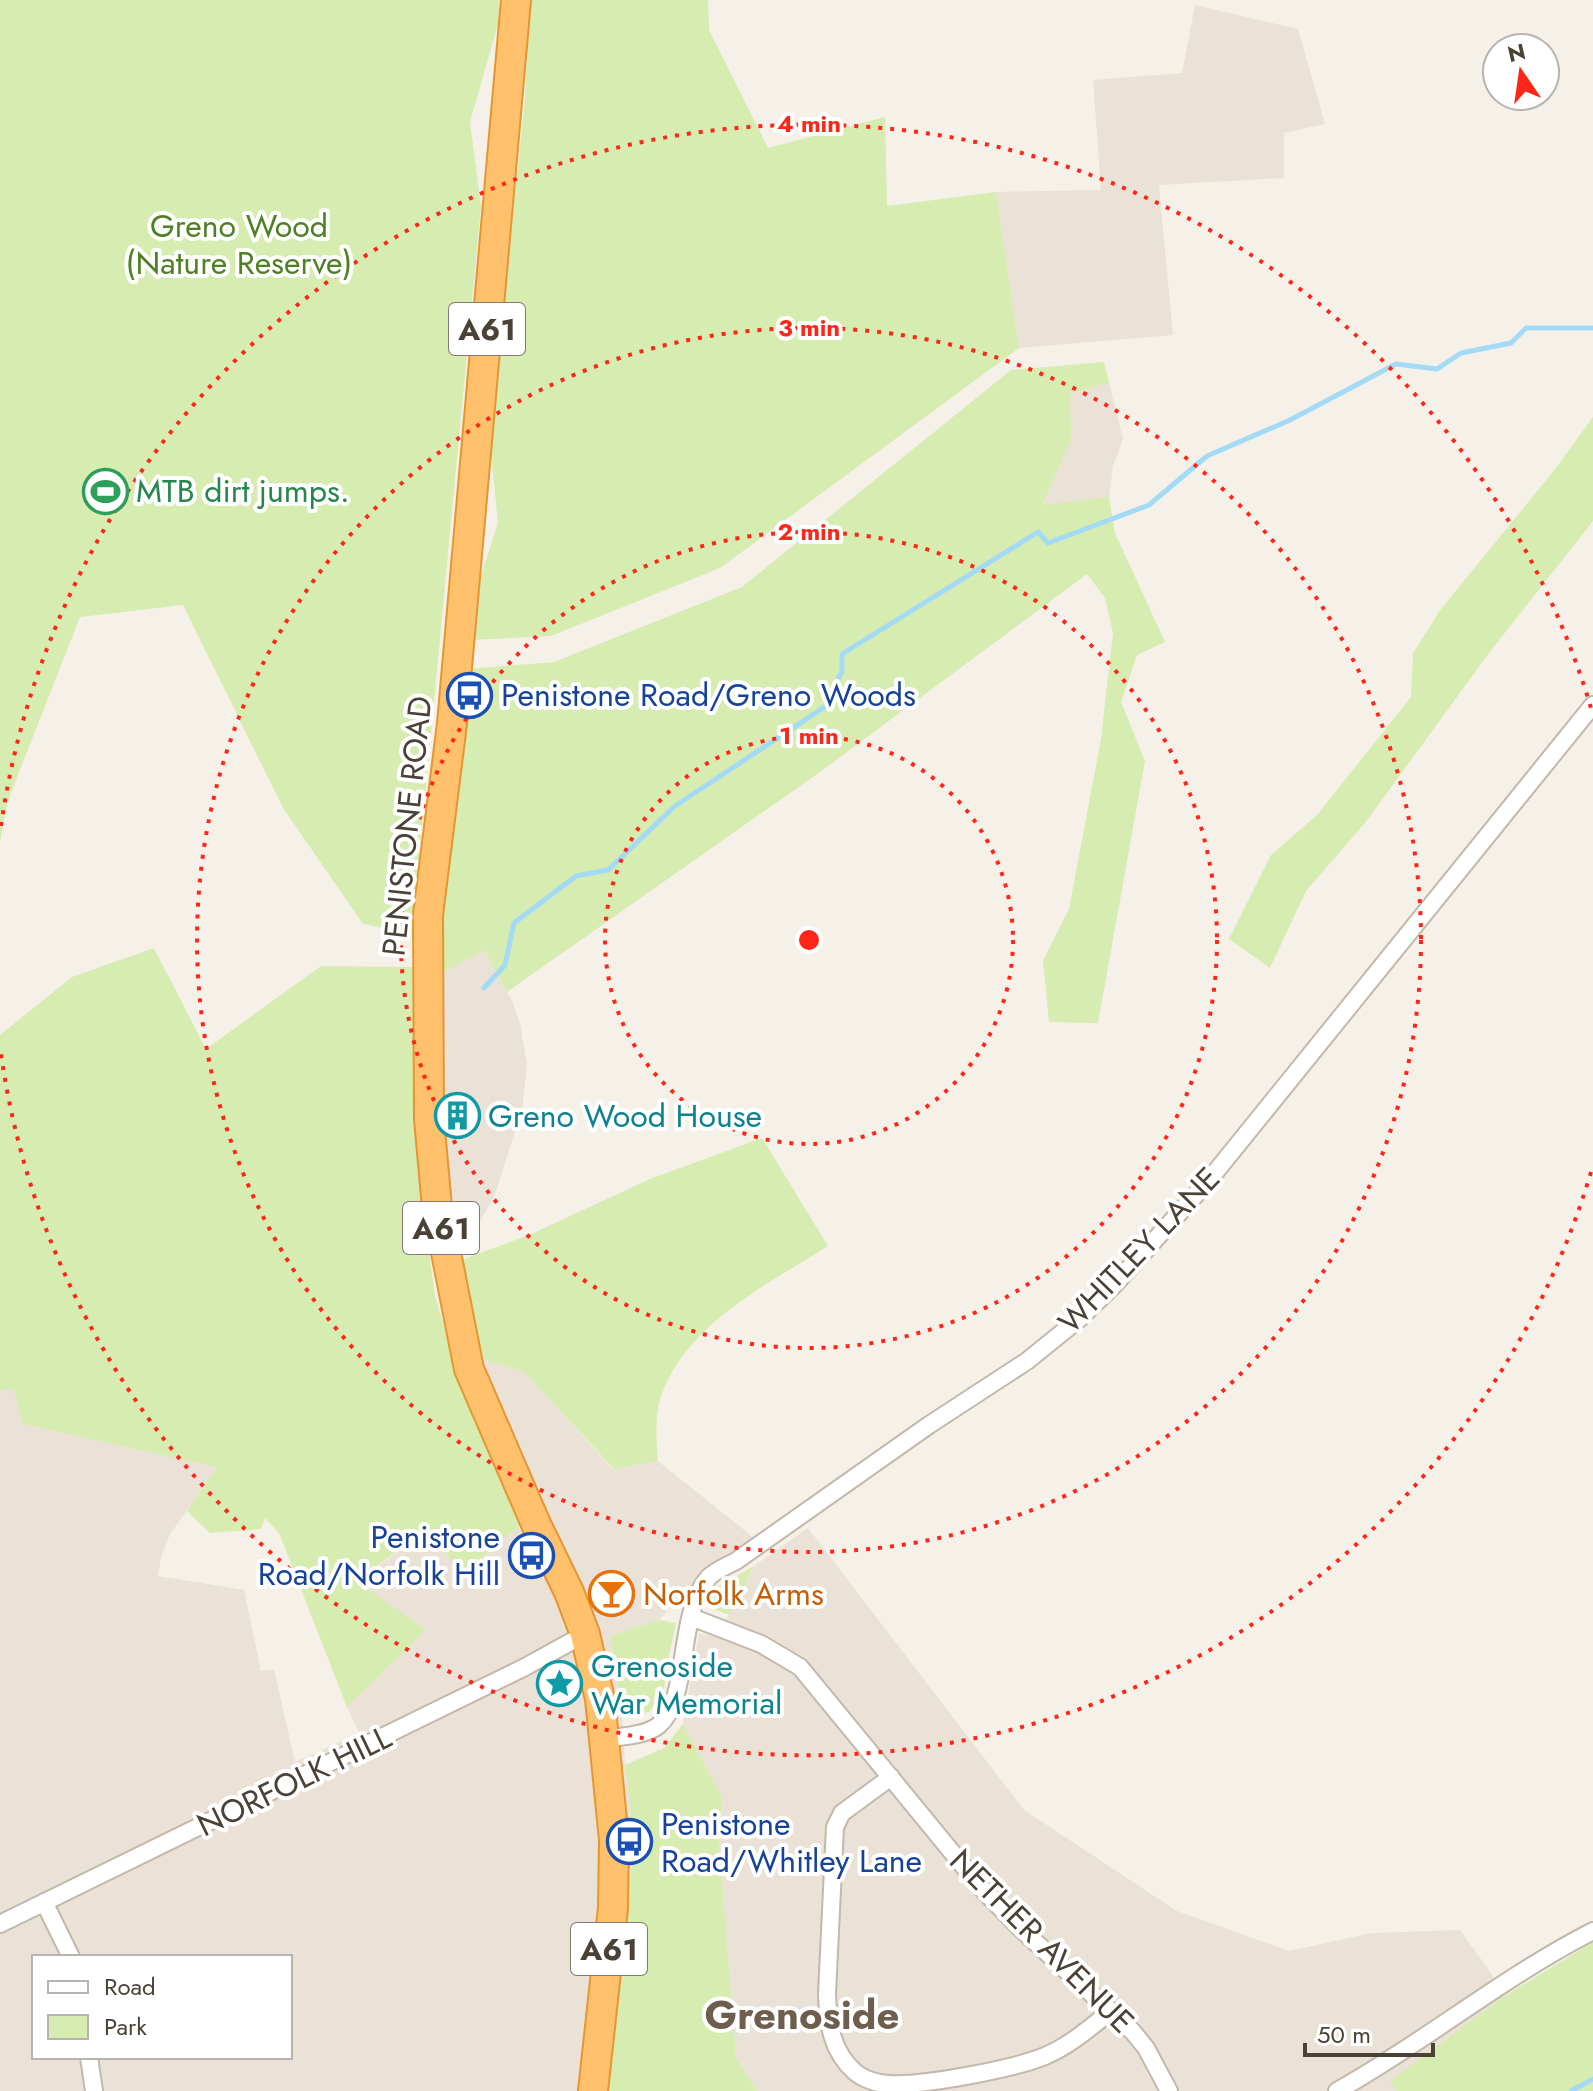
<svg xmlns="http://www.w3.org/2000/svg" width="1593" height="2091" font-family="Jost,sans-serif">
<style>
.residential{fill:#eae2d7;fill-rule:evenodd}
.green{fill:#d6ecb0}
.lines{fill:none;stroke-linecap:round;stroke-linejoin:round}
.stream{stroke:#a3daf5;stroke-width:5}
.street-casing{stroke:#c2b8ab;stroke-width:20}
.highway-casing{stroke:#e79531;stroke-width:32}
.street{stroke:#fff;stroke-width:16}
.highway{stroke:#ffc16b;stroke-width:28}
.ring{fill:none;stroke:#ff2617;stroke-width:4;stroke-dasharray:4 8}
.labels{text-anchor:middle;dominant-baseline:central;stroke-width:8;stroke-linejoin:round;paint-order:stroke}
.shield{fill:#fff;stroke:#807a73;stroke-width:2}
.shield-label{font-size:30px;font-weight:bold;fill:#4a4137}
.park-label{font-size:32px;fill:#4f8025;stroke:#fff}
.leisure-label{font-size:32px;fill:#27864d;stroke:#fff;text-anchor:start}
.transit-label{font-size:32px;fill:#164399;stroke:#fff;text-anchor:start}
.street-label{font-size:32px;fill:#4a4137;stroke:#fff}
.culture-label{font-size:32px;fill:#0d838f;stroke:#fff;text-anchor:start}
.food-label{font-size:32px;fill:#c56008;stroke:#fff;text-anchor:start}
.district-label{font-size:40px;font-weight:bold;fill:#6d5e4d;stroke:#fff}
.centre{fill:#ff2617;stroke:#fff;stroke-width:4}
.ring-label{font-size:24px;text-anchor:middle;font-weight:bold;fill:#ff2617;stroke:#fff;stroke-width:8;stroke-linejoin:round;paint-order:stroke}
</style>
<rect width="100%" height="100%" fill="#f5f1e9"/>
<!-- residential -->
<path class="residential" d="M1195,5L1298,29L1325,124L1284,133V178L1159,185L1173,335L1019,348L996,192L1101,190L1093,80L1182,73Z
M1109,383L1123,439L1113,466L1109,497L1043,506L1070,438V394Z
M484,950L513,1003L520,1023L527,1065L522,1110L494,1197L456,1262L442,1162L437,976Z
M480,1358L524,1372L613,1469L658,1461L758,1541L704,1573L659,1620L610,1636L622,1707L625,1765L634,1842L607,2091H0V1391L13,1387L24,1424L218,1467L170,1534L161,1557L158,1576L244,1590L261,1671L274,1669L295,1762L359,1733L347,1707L426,1630L356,1582L502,1476ZM34,1957H290V2057H34Z
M808,1528L1024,1810L1177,1911L1289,1951L1372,1933L1460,1930L1491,1973L1503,1997L1391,2081L1396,2091H757L736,2057L719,1844L722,1797L683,1724L699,1634L718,1636L754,1566Z"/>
<!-- green -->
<path class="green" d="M0,0H499L498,24L470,122L481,206L412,933L363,924L283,808L183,605L80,617L7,803L0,843Z
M529,0H708L709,30L768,148L885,117L887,206L996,192L1019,348L720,568L551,636L468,640L472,603L498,523L489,436L525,100Z
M1104,362L1109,383L1070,394L1071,438L1043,505L1109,497L1115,533L1165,642L1137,655L1121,702L1145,761L1098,1023L1049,1022L1043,961L1069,909L1101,739L1113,633L1105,598L1087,574L820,772L507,992L484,950L437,976L468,669L554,662L742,587L1011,370Z
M1593,417V521L1489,653L1365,823L1306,891L1270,968L1229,939L1271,855L1317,815L1411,697L1413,653L1441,609L1556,468Z
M154,948L206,1049L321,966L415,967L423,1209L435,1296L456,1366L520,1525L462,1574L428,1527L357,1581L426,1630L347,1707L279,1533L265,1518L261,1529L210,1533L187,1511L217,1467L23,1424L13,1388L0,1391V1035L72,977Z
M762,1138L828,1246C768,1284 694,1320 664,1388C654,1411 656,1437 658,1461L614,1469L524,1372L480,1358L456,1262L529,1235L650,1179Z
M754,1566L729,1615L716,1610L712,1600L717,1587Z
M659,1620L676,1623L666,1670L664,1692L649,1712L638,1714L622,1707L610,1636Z
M683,1724L722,1797L719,1844L736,2057L757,2091H607L634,1842L625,1765L664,1748Z
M1593,1942V2091H1396L1390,2081L1503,1997Z"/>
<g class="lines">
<!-- stream -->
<path class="stream" d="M484,988L505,965L514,923L576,876L608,870L675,806L826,706L842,671V654L1038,532L1048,543L1149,505L1207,456L1290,420L1396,364L1437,369L1461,353L1511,343L1526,328H1593
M1571,2091L1593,2079"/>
<defs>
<path id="street" d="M691,1617L761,1644L800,1667L983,1890L1020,1928L1133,2032L1146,2048L1169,2091
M605,1739C621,1736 646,1736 659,1725C691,1697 676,1613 709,1577C716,1570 727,1566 736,1561L929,1425L1027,1361L1079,1319L1115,1284L1209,1180L1593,705
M891,1777L842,1813L835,1827L827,1994C828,2023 831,2051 855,2072C863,2079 878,2084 889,2084C924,2086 1013,2069 1045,2056C1069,2046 1091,2027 1111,2011
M44,1902L71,1957
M0,1924L525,1667L585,1634
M89,2057L94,2091
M1337,2091C1425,2042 1503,1977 1593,1931"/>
<path id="highway" d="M516,0L452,724L428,915L429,1119L437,1207L469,1369L536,1524L569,1592L585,1634L600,1699L614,1840L613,1908L593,2091"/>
</defs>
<!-- street casing -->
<use href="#street" class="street-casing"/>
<!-- highway casing -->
<use href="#highway" class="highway-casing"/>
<!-- street -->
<use href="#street" class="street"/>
<!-- highway -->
<use href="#highway" class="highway"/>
</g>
<!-- distance rings -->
<g class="ring">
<circle cx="809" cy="940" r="204"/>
<circle cx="809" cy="940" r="408"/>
<circle cx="809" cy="940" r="612"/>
<path d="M1591 1172A816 816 0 0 1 1 1054M1 826A816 816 0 0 1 1591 708"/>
</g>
<!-- icons -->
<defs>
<symbol id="stadium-ring" viewBox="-11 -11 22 22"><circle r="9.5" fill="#fff" stroke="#2e9e5b" stroke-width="1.5"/><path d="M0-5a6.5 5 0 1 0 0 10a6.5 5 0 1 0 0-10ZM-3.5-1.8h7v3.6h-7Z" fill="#2e9e5b"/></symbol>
<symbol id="bus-ring" viewBox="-11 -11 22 22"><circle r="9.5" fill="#fff" stroke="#1a4fb4" stroke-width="1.5"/><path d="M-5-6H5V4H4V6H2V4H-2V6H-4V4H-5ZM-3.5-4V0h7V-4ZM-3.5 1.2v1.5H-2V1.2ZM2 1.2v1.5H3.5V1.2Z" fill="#1a4fb4"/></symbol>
<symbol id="building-ring" viewBox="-11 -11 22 22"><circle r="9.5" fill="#fff" stroke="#0f9aa8" stroke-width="1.5"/><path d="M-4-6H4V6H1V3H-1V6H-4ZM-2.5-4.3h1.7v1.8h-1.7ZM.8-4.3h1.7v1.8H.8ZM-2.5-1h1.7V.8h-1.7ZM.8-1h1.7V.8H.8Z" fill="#0f9aa8"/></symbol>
<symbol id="bar-ring" viewBox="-11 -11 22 22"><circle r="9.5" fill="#fff" stroke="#e8710a" stroke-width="1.5"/><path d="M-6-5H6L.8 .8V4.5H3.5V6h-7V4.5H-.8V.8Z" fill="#e8710a"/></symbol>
<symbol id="sight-ring" viewBox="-11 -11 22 22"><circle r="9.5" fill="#fff" stroke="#0f9aa8" stroke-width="1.5"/><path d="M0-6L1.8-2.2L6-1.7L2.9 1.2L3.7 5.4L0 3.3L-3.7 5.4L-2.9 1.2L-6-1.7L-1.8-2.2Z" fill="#0f9aa8"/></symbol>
</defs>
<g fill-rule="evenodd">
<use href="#stadium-ring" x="80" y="466" width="51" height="51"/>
<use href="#bus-ring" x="444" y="670" width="51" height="51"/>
<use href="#building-ring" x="432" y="1090" width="51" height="51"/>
<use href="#bus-ring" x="506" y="1530" width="51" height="51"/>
<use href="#bar-ring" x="586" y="1568" width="51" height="51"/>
<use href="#sight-ring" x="534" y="1658" width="51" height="51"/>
<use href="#bus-ring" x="604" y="1816" width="51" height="51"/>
</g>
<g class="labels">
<!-- shield labels -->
<g class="shield">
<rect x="449" y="303" width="76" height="52" rx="6"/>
<rect x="403" y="1202" width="76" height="52" rx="6"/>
<rect x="571" y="1923" width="76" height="52" rx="6"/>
</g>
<g class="shield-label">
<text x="487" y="329">A61</text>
<text x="441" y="1228">A61</text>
<text x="609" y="1949">A61</text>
</g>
<!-- park labels -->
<g class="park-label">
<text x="239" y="226">Greno Wood<tspan x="239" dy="37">(Nature Reserve)</tspan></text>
</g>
<!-- leisure labels -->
<g class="leisure-label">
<text x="136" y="491">MTB dirt jumps.</text>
</g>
<!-- transit labels -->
<g class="transit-label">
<text x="501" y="695">Penistone Road/Greno Woods</text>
<text x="500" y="1537" text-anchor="end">Penistone<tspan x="500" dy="37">Road/Norfolk Hill</tspan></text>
<text x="661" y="1824">Penistone<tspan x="661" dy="37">Road/Whitley Lane</tspan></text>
</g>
<!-- street labels -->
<g class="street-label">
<text transform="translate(407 826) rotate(-84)">PENISTONE ROAD</text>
<text transform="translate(1139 1250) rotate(-46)">WHITLEY LANE</text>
<text transform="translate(294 1781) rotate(-26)">NORFOLK HILL</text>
<text transform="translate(1042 1941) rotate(45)">NETHER AVENUE</text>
</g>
<!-- culture labels -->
<g class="culture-label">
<text x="488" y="1116">Greno Wood House</text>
<text x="591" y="1666">Grenoside<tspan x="591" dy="37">War Memorial</tspan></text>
</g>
<!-- food labels -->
<g class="food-label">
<text x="643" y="1594">Norfolk Arms</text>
</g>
<!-- district labels -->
<g class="district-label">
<text x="802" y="2015">Grenoside</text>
</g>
</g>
<circle cx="809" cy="940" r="12" class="centre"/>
<g class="ring-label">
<text x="809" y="132">4 min</text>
<text x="809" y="336">3 min</text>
<text x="809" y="540">2 min</text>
<text x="809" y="744">1 min</text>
</g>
<!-- legend -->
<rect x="32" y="1955" width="260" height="104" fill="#ffffff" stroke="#b7b3af" stroke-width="2"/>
<rect x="48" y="1981" width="40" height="12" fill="#ffffff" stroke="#b7b3af" stroke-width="2"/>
<text x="104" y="1995" font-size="24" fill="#4a4137">Road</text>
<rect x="48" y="2015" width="40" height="24" fill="#d6ecb0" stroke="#b7b3af" stroke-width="2"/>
<text x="104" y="2035" font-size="24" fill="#4a4137">Park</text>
<!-- north arrow -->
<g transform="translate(1521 72) rotate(347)"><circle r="38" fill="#ffffff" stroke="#b7b3af" stroke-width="2"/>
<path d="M0-6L14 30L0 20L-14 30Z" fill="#ff2617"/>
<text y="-12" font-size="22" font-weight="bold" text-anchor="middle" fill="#4a4137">N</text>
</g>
<!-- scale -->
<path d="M1305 2043v12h128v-12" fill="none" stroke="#4a4137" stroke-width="4"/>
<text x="1317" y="2043" font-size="24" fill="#4a4137" stroke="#ffffff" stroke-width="6" paint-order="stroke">50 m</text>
</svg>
